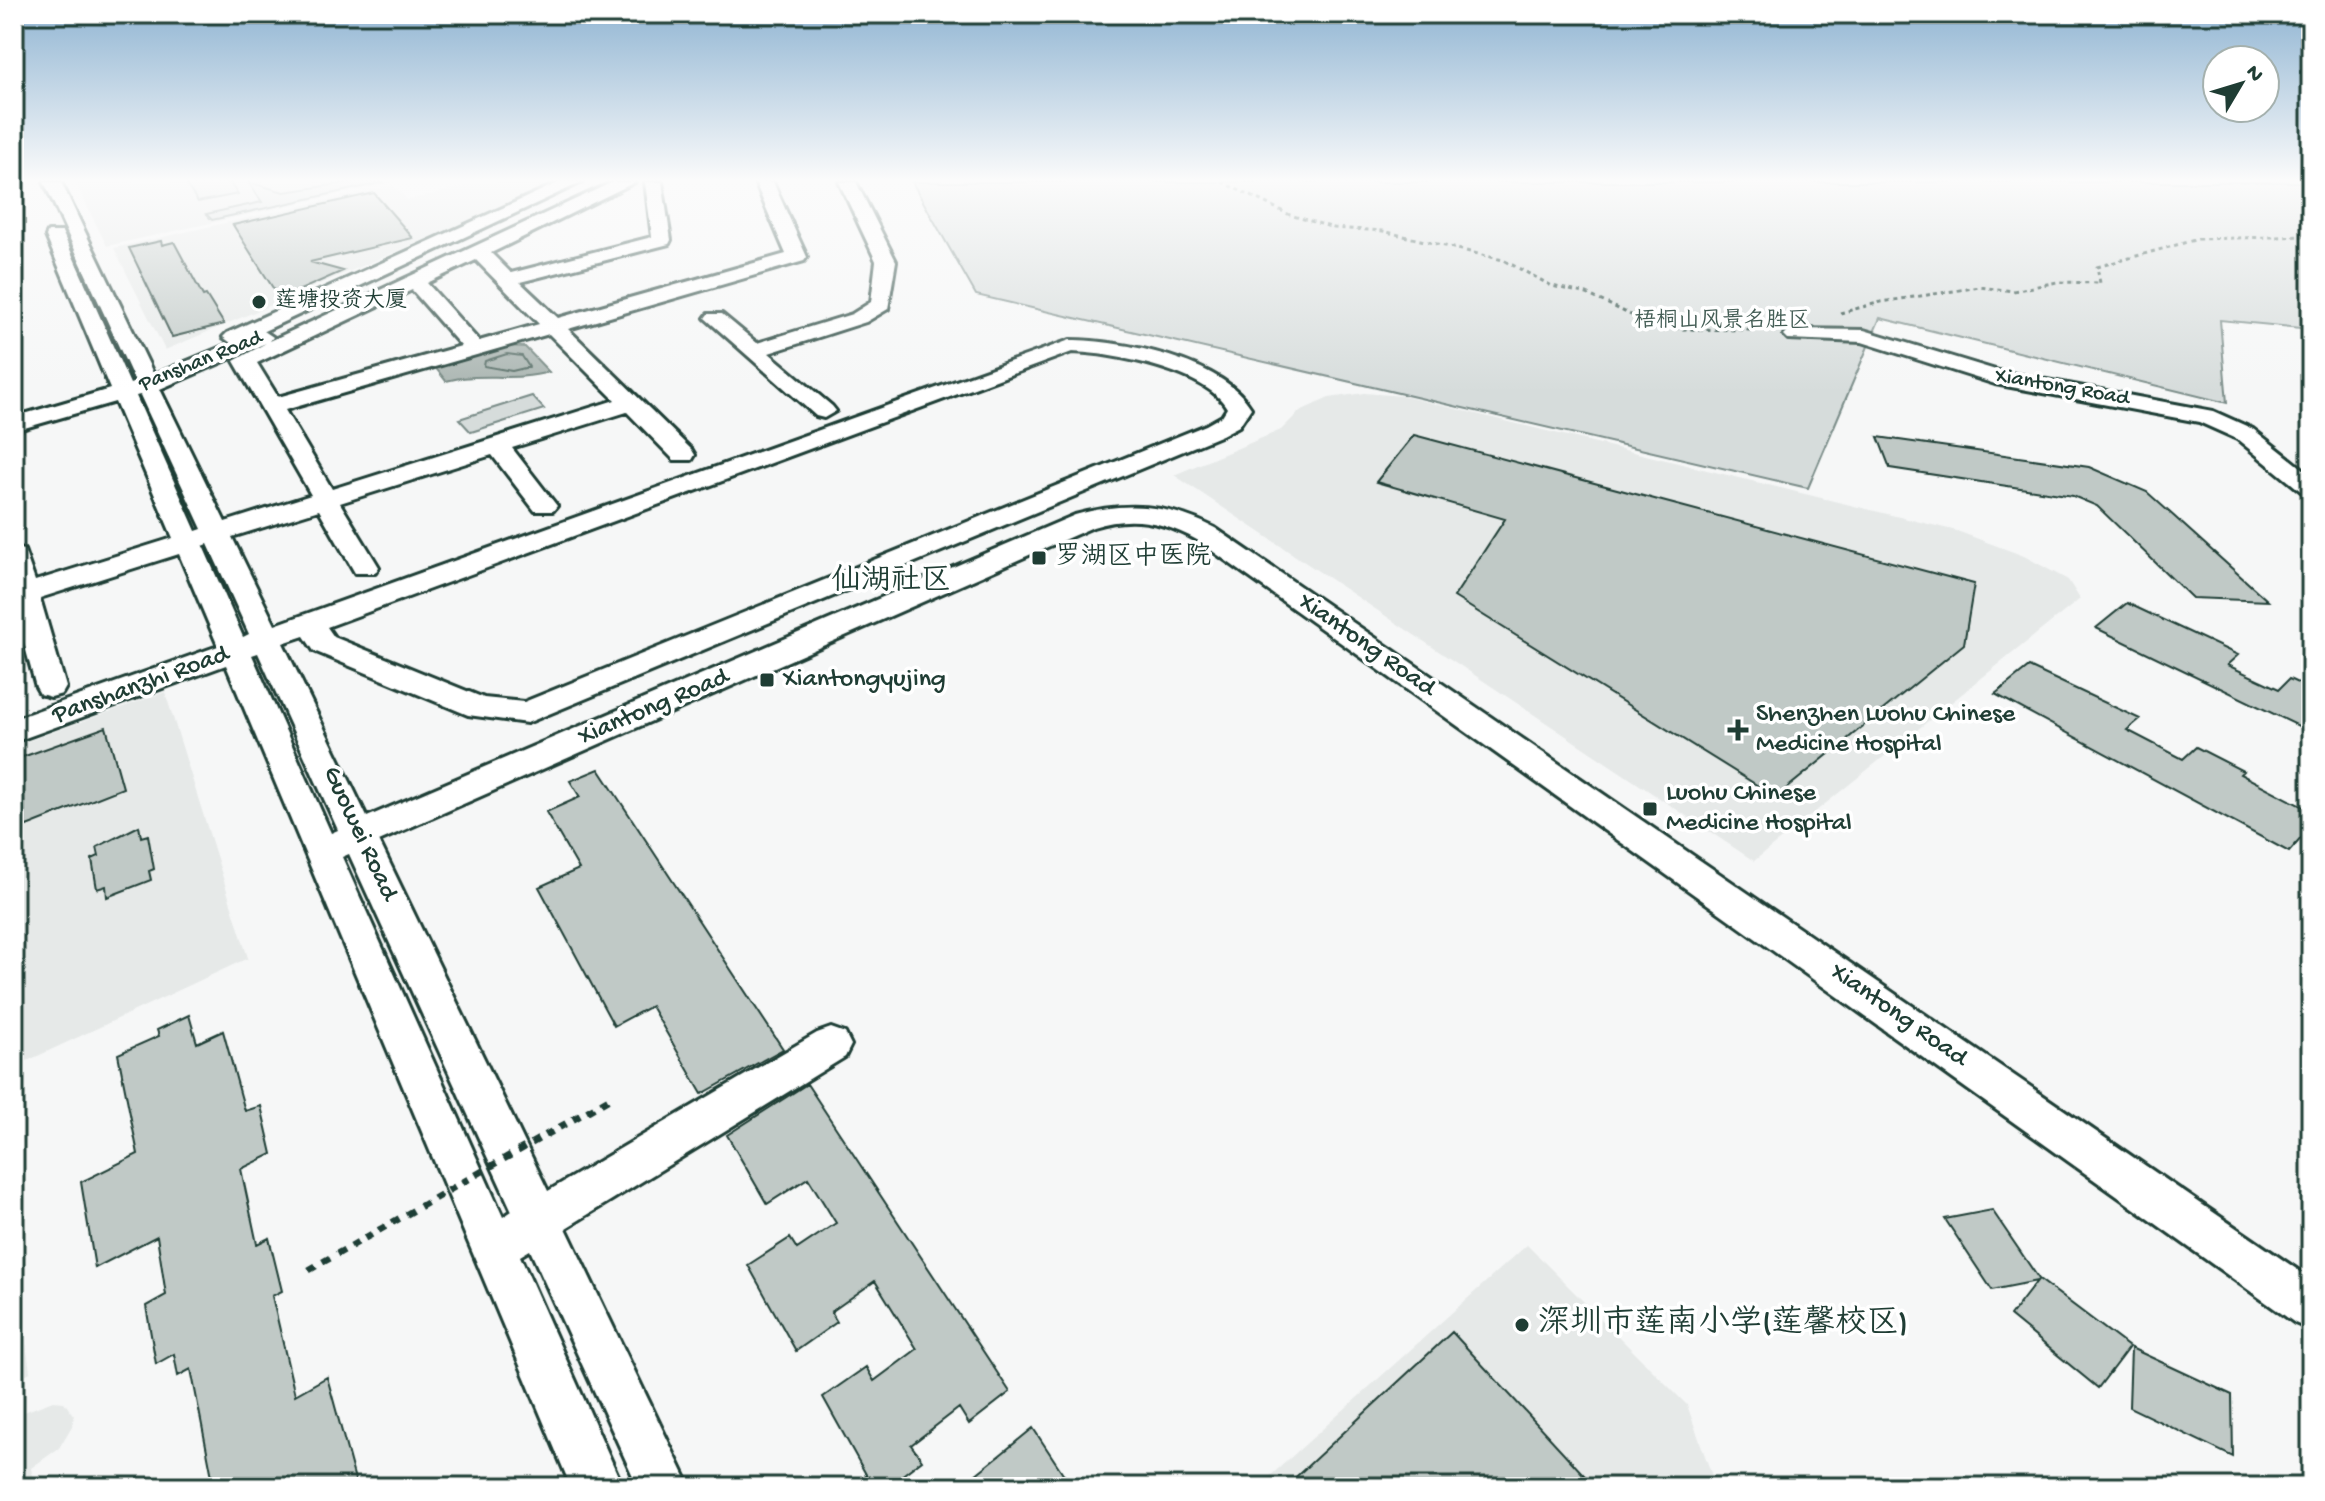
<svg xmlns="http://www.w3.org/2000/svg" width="2325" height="1501" font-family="'Gochi Hand','LXGW WenKai TC',sans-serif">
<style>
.built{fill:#e6e9e8}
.green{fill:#d6dcdb;stroke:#7a8c88;stroke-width:2}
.water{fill:#aab5b1;stroke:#72857f;stroke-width:2}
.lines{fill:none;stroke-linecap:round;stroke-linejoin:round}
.shore{stroke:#576d66;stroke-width:2}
.building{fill:#c0c9c6;stroke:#1f3d34;stroke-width:2}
.minor-casing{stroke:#1f3d34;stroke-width:6}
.path{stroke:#1f3d34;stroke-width:3;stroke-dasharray:4 4;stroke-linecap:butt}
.minor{fill:#fff;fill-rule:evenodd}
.path-bridge{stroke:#1f3d34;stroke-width:7;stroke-dasharray:8 8;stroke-linecap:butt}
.poi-dot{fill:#1f3d34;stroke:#fff;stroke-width:3}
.labels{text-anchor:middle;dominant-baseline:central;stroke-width:7;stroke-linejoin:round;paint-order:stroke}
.far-poi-label{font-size:22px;fill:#1f3d34;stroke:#fff;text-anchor:start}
.far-park-label{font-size:22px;fill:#445d55;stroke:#fff}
.far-street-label{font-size:22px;fill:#1f3d34;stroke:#fff}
.poi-label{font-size:26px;fill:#1f3d34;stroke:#fff;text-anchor:start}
.street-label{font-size:26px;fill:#1f3d34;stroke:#fff}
.quarter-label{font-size:30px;fill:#1f3d34;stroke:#fff}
.near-poi-label{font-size:32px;fill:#1f3d34;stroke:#fff;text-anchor:start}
</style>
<rect width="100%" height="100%" fill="#f6f7f7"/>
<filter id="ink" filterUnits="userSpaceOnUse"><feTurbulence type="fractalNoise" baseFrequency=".0125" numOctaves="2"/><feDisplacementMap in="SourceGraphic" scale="16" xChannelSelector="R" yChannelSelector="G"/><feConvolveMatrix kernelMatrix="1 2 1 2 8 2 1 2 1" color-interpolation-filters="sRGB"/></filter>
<g filter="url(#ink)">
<!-- built -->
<path class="built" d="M75,182H396L107,246Z
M484,182H560L165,350L114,248L393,185L408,200Z
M1364,393L1403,396L1957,531L2024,556L2068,580L2080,599L1754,861L1174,475L1281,430L1300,411L1329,398Z
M165,692L248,958L14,1067V746Z
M1527,1245L1687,1405L1716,1487H1258Z
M22,1314L30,1372L20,1378L24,1412L53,1401L64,1402L74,1416L72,1426L59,1448L31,1468L34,1487H14V1318Z"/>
<!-- green -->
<path class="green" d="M229,182L238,194L198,202L185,183Z
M248,182L284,192L353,182H385L212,220L206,214L262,202Z
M912,182H2311V329L2220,320L2227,403L1880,318L1808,488L976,295Z
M532,396L544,409L471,432L459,419Z"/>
<!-- water -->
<path class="water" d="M507,346L525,347L549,372C514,382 480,372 446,381L435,367Z"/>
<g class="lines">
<!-- shore -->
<path class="shore" d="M507,354L522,356L529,367L512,371L484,366L485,361Z"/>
</g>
<!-- building -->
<path class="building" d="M374,193L413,238L310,262L343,271L280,299L233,225Z
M161,241L162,245L174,242L203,296L206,295L224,324L172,337L129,248Z
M1414,435L1974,584L1964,644L1776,797L1454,597L1505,519L1376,482Z
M1878,437L2089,467L2147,492L2268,601L2192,598L2097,506L2073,496L1890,468Z
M2127,603L2238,655L2227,665L2279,689L2289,679L2311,689V732L2096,628Z
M2029,667L2140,719L2127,730L2183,759L2196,747L2243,771L2240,774L2311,811V827L2289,852L1995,694Z
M106,727L123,788L14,831V760Z
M599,769L783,1049L702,1094L651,1006L614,1026L539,887L579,869L546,812L580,797L570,781Z
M139,826L141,837L148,835L154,869L149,871L151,880L107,897L106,886L97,889L92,859L99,856L97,847Z
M189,1015L197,1043L223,1031L245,1111L261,1106L272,1154L241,1169L257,1244L269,1238L282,1291L272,1296L295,1395L327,1377L357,1487H214L191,1369L178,1376L174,1354L156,1364L146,1306L166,1295L157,1236L95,1268L81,1182L138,1154L118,1054L159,1036L157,1030Z
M807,1084L1010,1392L969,1424L959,1408L911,1445L922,1460L887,1487H873L823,1397L866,1367L874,1381L917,1349L875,1281L831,1312L837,1322L796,1351L748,1265L790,1238L797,1249L836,1223L808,1178L767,1204L727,1135Z
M1992,1210L2039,1279L2129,1347L2098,1388L2010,1316L2037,1281L1992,1290L1945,1219Z
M1452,1332L1595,1487H1285Z
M2131,1348L2232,1395L2233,1457L2129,1407Z
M1033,1428L1072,1487H960L1000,1455Z"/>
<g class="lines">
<defs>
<path id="minor" d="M44,182H61L154,375L231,343L223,337L227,333L560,182H582L264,331L273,337L270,341L613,182H635L491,253L511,273L652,237L645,182H662L671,240L669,244L520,282L558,318L786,254L755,182H773L807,257L804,261L568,329L692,450L695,455L692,460H674L627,412L512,448L557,506L553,511H535L492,455L340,503L379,567L375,573H355L319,510L232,537L275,625L1070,340C1122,340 1223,360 1251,408L1239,426L1222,435L527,723L468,715L314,651L304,636L283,643L367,817L1075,515C1126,501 1168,504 1215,528L2311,1279V1330L2295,1323L1197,540C1162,521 1131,515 1093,527L379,841L548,1191L817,1033L831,1028L845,1033L851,1045L845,1057L566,1228L690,1487H638L530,1250L520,1256L623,1487H571L226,665L14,742V719L218,646L179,554L40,598L66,687L62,694L51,697L40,694L36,687L14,606V548L24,550L35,581L173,538L115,402L14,431V417L110,389L46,236L48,232H62L64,236L130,384L135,382ZM476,260L539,324L479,341L427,283ZM412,290L461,346L278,397L257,363ZM549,334L615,400L332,489L285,410ZM266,343L234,361L311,495L225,522L160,389ZM1072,352C1112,353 1207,371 1227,408L1222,416L1206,425L524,702L484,698L334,637L327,627ZM140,395L202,529L196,531L136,396ZM208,544L249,634L243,637L203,546ZM258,653L338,830L331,833L252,655ZM349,854L512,1211L503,1217L342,857Z
M839,182H856L896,261L888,309L866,322L769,353L832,406L836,411L824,418L816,416L705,318L708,314H722L757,343L852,314L871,302L876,261Z
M1795,329L1864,330L1999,371L2213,411L2253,429L2311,475V495L2302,492L2237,439L2199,422L1995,384L1862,342L1788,339L1784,335L1788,331Z"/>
</defs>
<!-- minor casing -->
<use href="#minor" class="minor-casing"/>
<!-- path -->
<path class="path" d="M1222,182L1290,215L1334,228L1383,231L1503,260L1552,286L1587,294L1650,324L1681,329L1759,330
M1840,313L1881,302L1980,287L2013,291L2057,282L2100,283L2097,267L2198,239L2311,236"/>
<!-- minor -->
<use href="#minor" class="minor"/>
<!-- path-bridge -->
<path class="path-bridge" d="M309,1270L609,1099"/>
</g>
</g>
<!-- sky -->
<linearGradient id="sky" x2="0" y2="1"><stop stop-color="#8fb4d2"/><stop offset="0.46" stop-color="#fbfbfb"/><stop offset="1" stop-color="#fbfbfb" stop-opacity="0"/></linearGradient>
<rect width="2325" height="392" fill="url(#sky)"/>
<!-- markers -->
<g class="poi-dot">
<circle cx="259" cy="302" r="8"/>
<rect x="1031" y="550" width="16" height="16" rx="4"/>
<rect x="759" y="672" width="16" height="16" rx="4"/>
<path d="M1734 718h8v8h8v8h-8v8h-8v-8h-8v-8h8z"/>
<rect x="1642" y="801" width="16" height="16" rx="4"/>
<circle cx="1522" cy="1325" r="8"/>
</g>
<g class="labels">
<!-- far-poi labels -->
<g class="far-poi-label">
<text x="275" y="302">莲塘投资大厦</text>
</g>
<!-- far-park labels -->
<g class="far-park-label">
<text x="1722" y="322">梧桐山风景名胜区</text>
</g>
<!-- far-street labels -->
<g class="far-street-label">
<text transform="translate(201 362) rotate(-22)">Panshan Road</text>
<text transform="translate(2062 388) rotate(10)">Xiantong Road</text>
</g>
<!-- poi labels -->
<g class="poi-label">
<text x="1055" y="558">罗湖区中医院</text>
<text x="783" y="680">Xiantongyujing</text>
<text x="1756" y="715">Shenzhen Luohu Chinese<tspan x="1756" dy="30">Medicine Hospital</tspan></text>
<text x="1666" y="794">Luohu Chinese<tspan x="1666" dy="30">Medicine Hospital</tspan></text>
</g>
<!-- street labels -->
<g class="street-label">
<text transform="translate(1366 646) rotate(35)">Xiantong Road</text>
<text transform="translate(141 686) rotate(-20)">Panshanzhi Road</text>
<text transform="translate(654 708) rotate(-23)">Xiantong Road</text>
<text transform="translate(359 834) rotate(65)">Guowei Road</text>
<text transform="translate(1898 1016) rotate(35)">Xiantong Road</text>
</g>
<!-- quarter labels -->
<g class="quarter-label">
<text x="891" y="582">仙湖社区</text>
</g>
<!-- near-poi labels -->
<g class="near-poi-label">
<text x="1538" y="1325">深圳市莲南小学(莲馨校区)</text>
</g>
</g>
<!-- margin -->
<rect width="2325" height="1501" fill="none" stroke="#fff" stroke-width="48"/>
<rect x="24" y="24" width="2277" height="1453" fill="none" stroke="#1f3d34" stroke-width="3" filter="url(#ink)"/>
<!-- north arrow -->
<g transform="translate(2241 84) rotate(52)"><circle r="38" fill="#ffffff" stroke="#a5b1ae" stroke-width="2"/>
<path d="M0-6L14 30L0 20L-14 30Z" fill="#1f3d34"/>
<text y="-12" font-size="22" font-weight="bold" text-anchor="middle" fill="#1f3d34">N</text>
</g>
</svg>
